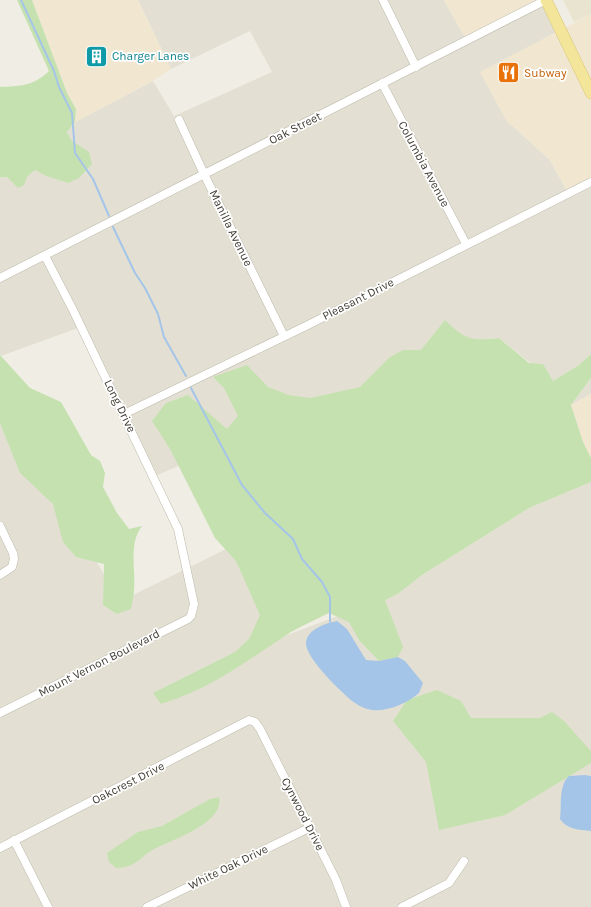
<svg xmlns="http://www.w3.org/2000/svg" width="591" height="907" font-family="Karla,sans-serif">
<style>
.residential{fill:#e3e0d3}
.commercial{fill:#f1e7d1}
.education{fill:#e8e4cf}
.green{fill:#c5e1b0}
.water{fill:#a5c5e8}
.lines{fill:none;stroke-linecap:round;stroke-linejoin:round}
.stream{stroke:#a5c5e8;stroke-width:2}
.minor-casing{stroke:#bdb9ab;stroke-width:9}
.major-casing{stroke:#d6c36c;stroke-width:12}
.minor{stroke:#fff;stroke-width:8}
.major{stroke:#f3e59a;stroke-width:11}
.labels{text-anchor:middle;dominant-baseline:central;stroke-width:3.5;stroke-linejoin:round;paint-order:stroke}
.culture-label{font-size:12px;fill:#0d838f;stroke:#fff;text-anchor:start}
.food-label{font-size:12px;fill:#c56008;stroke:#fff;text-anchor:start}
.street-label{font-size:12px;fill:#413e35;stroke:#fff}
</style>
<rect width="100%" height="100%" fill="#f0eee4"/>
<!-- residential -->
<path class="residential" d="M138,0H444L467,41L546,0L560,29L506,120L550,160L568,193L591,182V354L579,365L553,381L499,338L477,340L462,336L360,387L153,477L81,327L1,356L0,355V177H7L23,185L27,177L35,170L44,175L72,141L67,132L75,122L153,81L174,116L272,72L250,31L171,69Z
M591,378V394L571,405L586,385Z
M0,386L119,602L236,544L279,638L399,593L422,575L529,508L591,482V907H0Z"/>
<!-- commercial -->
<path class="commercial" d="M32,0H138L171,69L153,81L75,122L76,109L67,93Z
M444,0H546L467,41Z
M591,14V182L568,193L550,160L506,120L480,72Z
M591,394V458L583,442L571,405Z"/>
<!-- education -->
<path class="education" d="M563,0H591V14L574,22Z"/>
<!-- green -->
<path class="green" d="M17,0H32L67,93L76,109L75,122L67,132L72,141L89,152L92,164L79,178L68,183L44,175L35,170L27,177L24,185L18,188L7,177H0V87C21,86 33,86 49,71Z
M445,320C466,340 470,341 499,338L529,363L543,364L553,381L579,365L591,354V378L571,405L583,442L591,458V482L529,508L422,575L399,593L385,600L403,647L398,657L379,661L359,640L349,622L329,613C317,619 303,625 291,632C248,660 211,689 161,704L153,693L235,652L249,639L260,615L236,561L215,538L170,449L152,421L166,403L188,395L227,429L238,416L224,388L213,377L247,365L268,387L289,395L310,398L360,387L390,357L403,350H421Z
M0,355L30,388L61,402L91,455L100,461L105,473L103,487L117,513L129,529L142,526C128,544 136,570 134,590C134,596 132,603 131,609L117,614L103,605L104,564L76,557L63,542L53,504L20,473L0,423Z
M437,690L461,701L471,718H540L552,712L564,721L591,751V763L505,815L439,830L426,762L393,721L407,700Z
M219,797C225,823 173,839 156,848C138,857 139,867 116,868L109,862L107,853L138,832L162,826L210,799Z"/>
<!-- water -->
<path class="water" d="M337,621L347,629L366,660L379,661L398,657L405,661L423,683L419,693C408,703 387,712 372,710C366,709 359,706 355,703C343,694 304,657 306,642C308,629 326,623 337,621Z
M585,775L591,776V831C580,830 566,829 560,819C562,806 558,786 569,776Z"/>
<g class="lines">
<!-- stream -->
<path class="stream" d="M21,0L54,71L59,87L72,113L75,153L93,179L109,216
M113,227L135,273L145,288L158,314L164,337L186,376
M191,388L242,485L265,513L293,539L302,559L322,582L330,597V622"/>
<defs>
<path id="minor" d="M383,0L416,67
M382,83L466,244
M179,120L204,174L284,336
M0,278L546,0
M124,414L308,325L591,182
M0,526L13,553L14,559L12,567L0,575
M0,713L188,619L191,616L194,604L178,529L73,310L45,256
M14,840L48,907
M0,848L249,720L255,722L260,729L336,880L346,907
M147,907L309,828
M402,907L449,883L464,861"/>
<path id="major" d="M546,0L591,93"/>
</defs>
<!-- minor casing -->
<use href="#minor" class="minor-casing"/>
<!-- major casing -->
<use href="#major" class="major-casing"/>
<!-- minor -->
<use href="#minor" class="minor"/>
<!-- major -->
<use href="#major" class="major"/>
</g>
<!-- icons -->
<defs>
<symbol id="building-square" viewBox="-11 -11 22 22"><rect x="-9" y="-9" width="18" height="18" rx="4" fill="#0f9aa8" stroke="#fff"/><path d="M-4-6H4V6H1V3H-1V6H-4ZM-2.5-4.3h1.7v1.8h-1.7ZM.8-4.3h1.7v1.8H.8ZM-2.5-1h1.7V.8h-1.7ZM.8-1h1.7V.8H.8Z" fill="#fff"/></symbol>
<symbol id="restaurant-square" viewBox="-11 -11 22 22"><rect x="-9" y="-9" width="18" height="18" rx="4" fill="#e8710a" stroke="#fff"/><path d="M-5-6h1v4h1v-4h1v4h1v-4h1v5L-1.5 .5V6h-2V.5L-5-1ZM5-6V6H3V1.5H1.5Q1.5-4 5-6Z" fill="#fff"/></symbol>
</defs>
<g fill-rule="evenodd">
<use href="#building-square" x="84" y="44" width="25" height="25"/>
<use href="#restaurant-square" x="496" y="60" width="25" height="25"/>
</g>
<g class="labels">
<!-- culture labels -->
<g class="culture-label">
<text x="112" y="56">Charger Lanes</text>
</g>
<!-- food labels -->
<g class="food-label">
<text x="524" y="73">Subway</text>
</g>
<!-- street labels -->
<g class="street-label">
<text transform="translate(295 128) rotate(-27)">Oak Street</text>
<text transform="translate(424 164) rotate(62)">Columbia Avenue</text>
<text transform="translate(231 228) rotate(64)">Manilla Avenue</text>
<text transform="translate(358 299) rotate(-27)">Pleasant Drive</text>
<text transform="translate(120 406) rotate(64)">Long Drive</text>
<text transform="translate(99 663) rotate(-27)">Mount Vernon Boulevard</text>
<text transform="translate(128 783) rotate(-27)">Oakcrest Drive</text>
<text transform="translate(303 814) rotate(63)">Cynwood Drive</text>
<text transform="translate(228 867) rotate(-26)">White Oak Drive</text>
</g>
</g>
</svg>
